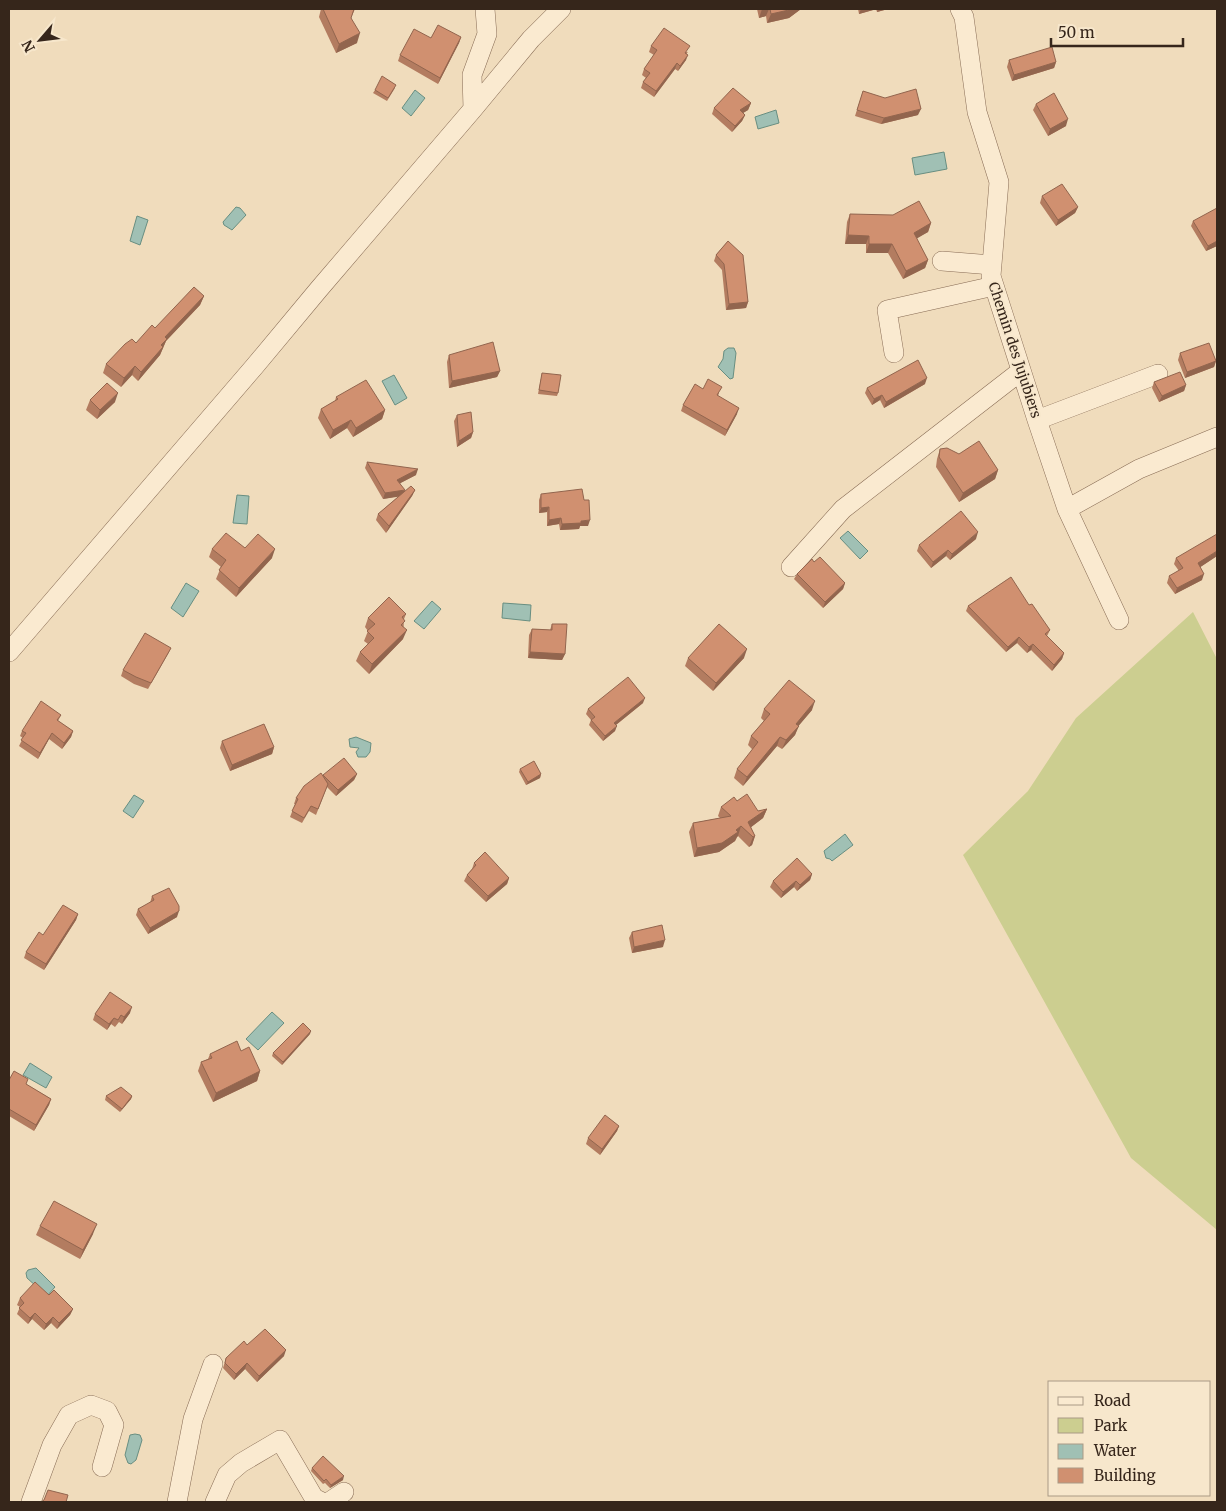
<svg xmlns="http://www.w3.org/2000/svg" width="1226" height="1511" font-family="Merriweather,serif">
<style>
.green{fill:#ccce90}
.water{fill:#a0c0b4;stroke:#688e81}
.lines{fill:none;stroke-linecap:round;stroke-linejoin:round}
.minor-casing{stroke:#886c55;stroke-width:20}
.minor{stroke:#faead0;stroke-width:19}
.wall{fill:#b37c60}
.shaded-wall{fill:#92654e}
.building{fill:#d09070;stroke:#92654e}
.labels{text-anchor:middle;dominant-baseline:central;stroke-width:4;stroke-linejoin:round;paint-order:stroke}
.street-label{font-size:14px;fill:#36261b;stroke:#f7e7cc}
</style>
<rect width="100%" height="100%" fill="#f0dcbc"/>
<!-- green -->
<path class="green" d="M1193,612L1217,659V1230L1131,1158L963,855L1028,791L1076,718Z"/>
<!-- water -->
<path class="water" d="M415,90L425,98L411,116L402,108Z
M776,110L779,123L758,129L755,117Z
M944,152L947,169L915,175L912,158Z
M236,207L240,208L246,215L232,230L224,225L223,222Z
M137,216L148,220L140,245L130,241Z
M728,348H734L736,353L733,378L730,379L718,367L723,359L724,351Z
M394,375L407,398L395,405L382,381Z
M237,495L249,496L247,524L233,523Z
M848,531L868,551L860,559L840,538Z
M186,583L199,591L183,617L171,608Z
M432,601L441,609L424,629L414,621Z
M503,603L531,605L530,621L502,618Z
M356,737L371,743L370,752L366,757H358L356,752L359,748L350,747L349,739Z
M134,795L144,801L133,818L123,811Z
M845,834L853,845L832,861L830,859L826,858L824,851Z
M272,1012L284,1023L258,1050L246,1039Z
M30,1063L52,1077L46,1088L23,1075Z
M36,1268L55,1287L47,1296L27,1278L26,1273L28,1270Z
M135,1434L140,1435L142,1440L136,1460L131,1464L128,1463L125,1455L130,1435Z"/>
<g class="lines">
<defs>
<path id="minor" d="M960,9L964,17L977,112L999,182L991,276L1037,420L1067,509L1119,620
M473,109L472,75L487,34L485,9
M942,261L992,265
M894,353L887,310L994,286
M1037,420L1158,374
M1067,509L1139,469L1217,437
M791,567L843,509L1021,371
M9,652L254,367L319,289L473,109L531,39L561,9
M31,1502L52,1445L69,1415L91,1405L107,1411L114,1425L102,1467
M177,1502L193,1419L213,1364
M215,1502L227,1475L241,1463L280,1440L314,1498L322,1502
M329,1502L344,1492"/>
</defs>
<!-- minor casing -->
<use href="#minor" class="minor-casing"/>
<!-- minor -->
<use href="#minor" class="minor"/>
</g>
<!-- wall -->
<path class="wall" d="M321,9H355L351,18L357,43L336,53L319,17Z
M757,9H801L789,18L767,23L766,16L759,18Z
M858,9H888L877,12L876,9L859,14Z
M461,37L459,43L438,84L398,61L400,55L431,38Z
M651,46L688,52L687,53L686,60L678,71L675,69L654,97L641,88L643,82L646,78L642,75L644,69L654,55L649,52Z
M1009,60L1056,62L1054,68L1012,81L1007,67Z
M395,88L387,101L373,93L375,90Z
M863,91L918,115L881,124L855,116Z
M751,103L748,110L743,113L745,115L742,121L732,132L712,114L714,108Z
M1036,104L1066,126L1048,136L1033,110Z
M1042,196L1078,207L1075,213L1056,226L1040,203Z
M850,214L931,223L928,232L916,238L928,260L925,268L903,279L888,253H866V244H845L847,222Z
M1193,221L1217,246L1206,251L1191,226Z
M728,241L748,302L746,308L726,310L722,270L714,261L716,255Z
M204,296L200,305L166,341L160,355L138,381L132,375L121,387L103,373L106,364L136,343L155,328Z
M1180,353L1216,361L1214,367L1185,378L1178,360Z
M449,355L500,371L497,377L449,388L447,362Z
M542,373L558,393L557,396L538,394Z
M1154,382L1186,385L1184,391L1159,402L1152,388Z
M925,384L884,408L880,400L872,405L865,393L867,388Z
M703,389L719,393L718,396L737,414L725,436L681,411L683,405Z
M336,397L385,410L382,419L353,437L347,428L330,439L318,418L321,409L335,401Z
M90,400L115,402L97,419L86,410Z
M457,415L473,432L471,438L457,447L454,421Z
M940,449L998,470L995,479L959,502L936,467L937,459Z
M367,462L416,475L400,483L404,492L415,490L412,496L386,533L376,520L378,514L399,496L383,499L365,468Z
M541,494L588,526H580L579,529L560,530L559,524L547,526V512L539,513V500Z
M976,539L950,560L946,556L931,568L917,551L919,545Z
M245,548L272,558L236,597L216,579L221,567L209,557L212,549Z
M1217,556L1200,567L1202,580L1175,594L1167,583L1169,576L1179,571L1174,564L1176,558Z
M814,562L845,583L843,589L823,608L794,579L797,574Z
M1029,605L1050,630L1047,636L1064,653L1062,659L1052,671L1031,650L1027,653L1017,643L1006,652L966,611L968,606Z
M406,614L404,619L403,639L369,674L356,661L360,652L368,644L364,641L368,631L365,627L368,618Z
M552,624L565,654L562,660L528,658L529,635L532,629L550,630Z
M171,648L168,654L148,689L134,684L121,676L123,670Z
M688,658H744L713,691L685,666Z
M643,703L616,725L615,731L603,741L589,725L591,720L586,714L588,709Z
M764,709L812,710L798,726L795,735L782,749L777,746L743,786L734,778L737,769L753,750L748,745L751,736L764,721L761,718Z
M61,715L58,721L73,731L71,737L62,749L49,739L38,759L19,746L23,738L20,736L22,731Z
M222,741L274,747L272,754L230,771L220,748Z
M520,769L541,774L540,778L526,785L519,772Z
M357,774L354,780L336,796L327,787L316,815L309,811L302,823L290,817L295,804H294L296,798L323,775Z
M737,801L758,811L767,809L763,818L751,827L755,836L752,845L749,847L738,836L737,837L735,841L719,852L694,857L689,832L693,823L720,818L718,816L721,807Z
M474,863L509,878L507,884L486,902L464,881L467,875L472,869Z
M812,874L810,880L797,891L794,887L781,898L770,887L773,881Z
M152,896L177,917L148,934L136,915L138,909L150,903Z
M78,914L76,920L44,970L24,958L26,952L43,935Z
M632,932L663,947L632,953L629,938Z
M130,1013L122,1024L119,1022L115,1027L111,1024L107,1030L93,1020L95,1014Z
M310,1034L282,1065L272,1056L273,1053Z
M241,1051L260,1071L257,1081L213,1102L198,1071L201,1062L208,1059L210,1054Z
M9,1080L26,1084L51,1099L49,1105L34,1131L9,1116Z
M106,1096H132L131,1099L120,1112L105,1100Z
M619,1126L617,1131L600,1155L586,1144L588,1138Z
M40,1226L93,1234L80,1259L36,1235Z
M49,1295L73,1309L70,1315L57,1329L51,1323L44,1330L32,1319L28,1324L17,1314L20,1307L17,1305L20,1298Z
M247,1345L284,1356L257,1382L245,1369L234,1380L223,1368L226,1358Z
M312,1468L343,1480L330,1488L325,1483L323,1484L311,1471Z"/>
<!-- shaded-wall -->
<path class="shaded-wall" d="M762,9H769L766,16L759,18Z
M793,9H801L789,18L767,23L771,14Z
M861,9H877L859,14Z
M878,9H888L877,12Z
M360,33L357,43L336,53L339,44Z
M461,37L459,43L438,84L440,78Z
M688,55L686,60L678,71L680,66Z
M1056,62L1054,68L1012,81L1014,75Z
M677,63L675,69L654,97L656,91Z
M751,103L748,110L738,116L740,110Z
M921,109L918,115L881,124L884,118Z
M745,115L742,121L732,132L735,126Z
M1068,119L1066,126L1048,136L1050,129Z
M1078,207L1075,213L1056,226L1058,220Z
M931,223L928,232L911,242L914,233Z
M848,235L869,236L866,244H845Z
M1217,241V246L1206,251L1208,246Z
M869,244H892L888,253H866Z
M928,260L925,268L903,279L906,271Z
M204,296L200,305L166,341L160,355L138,381L141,372L165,337Z
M748,302L746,308L726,310L729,304Z
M1216,361L1214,367L1185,378L1187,372Z
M135,366L132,375L121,387L124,378Z
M500,371L497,377L449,388L452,381Z
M927,378L925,384L884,408L886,402Z
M1186,385L1184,391L1159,402L1162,396Z
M118,393L115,402L97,419L100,410Z
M882,395L880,400L872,405L874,399Z
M739,408L737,414L725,436L727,430Z
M385,410L382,419L353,437L356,428Z
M351,420L347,428L330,439L333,430Z
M473,432L471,438L457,447L459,441Z
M418,469L416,475L395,486L397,480Z
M998,470L995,479L959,502L963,493Z
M405,490L403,496L383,499L385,493Z
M415,490L412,496L386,533L389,526Z
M549,507L547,512L539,513L541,508Z
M561,518L559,524L547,526L549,520Z
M590,520L588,526H580L579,529L560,530L562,524L581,521Z
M978,532L976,539L950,560L952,554Z
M275,549L272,558L236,597L239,588Z
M948,550L946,556L931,568L933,562Z
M1217,551V556L1196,570L1198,563Z
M1204,574L1202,580L1175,594L1177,588Z
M845,583L843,589L823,608L825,602Z
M407,630L403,639L369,674L372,664Z
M1019,637L1017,643L1006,652L1008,647Z
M1033,644L1031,650L1027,653L1029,647Z
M747,649L744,658L713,691L716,683Z
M530,652L565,654L562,660L528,658Z
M1064,653L1062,659L1052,671L1054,665Z
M645,698L643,703L612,728L614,723Z
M815,701L812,710L796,729L799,726L795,735L782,749L786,740L796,724Z
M617,726L615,731L603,741L605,736Z
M73,731L71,737L62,749L64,743Z
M52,733L49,739L38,759L40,753Z
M780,737L777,746L743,786L747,777Z
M274,747L272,754L230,771L232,765Z
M357,774L354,780L336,796L338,790Z
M541,774L540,778L526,785L528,782Z
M767,809L763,818L746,831L748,822Z
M741,826L738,836L737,837L735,841L719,852L694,857L697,848L736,830Z
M755,836L752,845L749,847L753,837Z
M812,874L810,880L797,891L800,885Z
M509,878L507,884L486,902L488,896Z
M796,881L794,887L781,898L783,892Z
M179,911L177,917L148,934L150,928Z
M78,914L76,920L44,970L46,964Z
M665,940L663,947L632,953L634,947Z
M132,1007L130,1013L122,1024L124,1017Z
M114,1018L111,1024L107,1030L109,1024Z
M311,1031L310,1034L282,1065L283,1062Z
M260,1071L257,1081L213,1102L216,1093Z
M132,1096L131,1099L120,1112L122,1109Z
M51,1099L49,1105L34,1131L36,1125Z
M619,1126L617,1131L600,1155L602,1149Z
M97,1224L93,1234L80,1259L83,1250Z
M73,1309L70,1315L57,1329L59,1323Z
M35,1313L32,1319L28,1324L30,1318Z
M53,1317L51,1323L44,1330L46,1324Z
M286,1350L284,1356L257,1382L259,1376Z
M247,1363L245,1369L234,1380L236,1374Z
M344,1476L343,1480L330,1488L331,1485Z"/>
<!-- building -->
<path class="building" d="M323,9H354L351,18L360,33L339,44Z
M770,9H793L771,14Z
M438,25L461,37L440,78L400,55L414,29L431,38Z
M664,28L690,46L685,53L688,55L680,66L677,63L656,91L643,82L650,73L644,69L657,50L651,46Z
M1052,47L1056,62L1014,75L1009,60Z
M382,76L396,85L388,98L375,90Z
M733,88L751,103L740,110L745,115L735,126L714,108Z
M916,89L921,109L884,118L857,110L863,91L885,98Z
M1054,93L1068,119L1050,129L1036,104Z
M1062,184L1078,207L1058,220L1042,196Z
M919,201L931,223L914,233L928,260L906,271L892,244H869V236L848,235L850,214L893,215Z
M1217,208V241L1208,246L1193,221Z
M728,241L743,255L748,302L729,304L724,264L716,255Z
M194,287L204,296L165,337L167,339L161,345L163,347L141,372L135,366L124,378L106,364L125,344L132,339L136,343L152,325L155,328Z
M493,342L500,371L452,381L449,355Z
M1209,343L1216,361L1187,372L1180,353Z
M918,360L927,378L886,402L882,395L874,399L867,388Z
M1180,372L1186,385L1162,396L1154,382Z
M542,373L561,375L558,393L539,390Z
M708,379L722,387L717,395L739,408L727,430L683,405L695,384L703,389Z
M366,380L385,410L356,428L351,420L333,430L321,409L338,399L336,397Z
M107,383L118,393L100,410L90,400Z
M471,412L473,432L459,441L457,415Z
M979,441L998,470L963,493L939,457L940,449L947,448L959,454Z
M367,462L418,469L397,480L405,490L385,493Z
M411,486L415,490L389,526L378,514Z
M582,489L584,500H589L590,520L581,521V523L562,524L561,518L549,520V507L541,508V494Z
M961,511L978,532L952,554L948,550L933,562L919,545Z
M226,533L245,548L258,534L275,549L239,588L219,570L226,560L212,549Z
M1217,534V551L1198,563L1204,574L1177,588L1169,576L1183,568L1176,558Z
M820,557L845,583L825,602L797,574L812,559L814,562Z
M1011,577L1029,605L1032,604L1050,630L1045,634L1064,653L1054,665L1033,644L1029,647L1019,637L1008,647L968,606Z
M389,597L406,614L402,617L405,621L401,625L407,630L372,664L360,652L374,638L367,631L375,624L368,618Z
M552,624H567L565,654L530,652L532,629L552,630Z
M719,624L747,649L716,683L688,658Z
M145,633L171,648L151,683L136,677L123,670Z
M628,677L645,698L614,723L617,726L605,736L591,720L595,717L588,709Z
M789,680L815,701L796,724L799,726L786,740L780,737L747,777L737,769L758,742L751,736L770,714L764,709Z
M41,701L61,715L57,720L73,731L64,743L52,733L40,753L21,740L26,733L22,731Z
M264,724L274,747L232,765L222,741Z
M344,758L357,774L338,790L323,775Z
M534,761L541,774L528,782L520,769Z
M321,773L328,784L318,809L311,806L304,818L292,811L298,799L296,798L304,786Z
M747,794L758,811L767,809L748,822L755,836L753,837L741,826L736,830L738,832L722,843L697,848L693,823L731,816L721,807L734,797L737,801Z
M485,852L509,878L488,896L467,875L476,865L474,863Z
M797,858L812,874L800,885L796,881L783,892L773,881Z
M169,888L179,906V911L150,928L138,909L154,900L152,896Z
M63,905L78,914L46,964L26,952L39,932L43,935Z
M662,925L665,940L634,947L632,932Z
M110,992L132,1007L124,1017L121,1015L118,1020L114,1018L109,1024L95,1014Z
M303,1023L311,1031L283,1062L273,1053Z
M237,1041L241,1051L249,1047L260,1071L216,1093L201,1062L212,1058L210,1054Z
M14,1071L28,1079L26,1084L51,1099L36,1125L9,1109V1080Z
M121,1087L132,1096L122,1109L106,1096Z
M605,1115L619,1126L602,1149L588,1138Z
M54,1201L97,1224L83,1250L40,1226Z
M35,1282L49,1295L54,1290L73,1309L59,1323L53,1317L46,1324L35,1313L30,1318L19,1308L24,1303L20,1298Z
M265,1329L286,1350L259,1376L247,1363L236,1374L225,1363L226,1358L244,1341L247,1345Z
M323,1456L344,1476L331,1485L326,1479L324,1481L312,1468Z
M48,1490L68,1495L66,1502H41L44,1500Z"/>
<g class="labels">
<!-- street labels -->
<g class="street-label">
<text transform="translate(1015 350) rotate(72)">Chemin des Jujubiers</text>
</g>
</g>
<!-- border -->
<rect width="1226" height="1511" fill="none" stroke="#36261b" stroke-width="20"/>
<!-- legend -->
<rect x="1048" y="1381" width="162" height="115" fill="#f7e7cc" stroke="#aa9a85"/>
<rect x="1058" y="1397" width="25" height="8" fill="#faead0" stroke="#aa9a85"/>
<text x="1094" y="1406" font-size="15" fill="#36261b">Road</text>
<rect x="1058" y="1418" width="25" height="15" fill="#ccce90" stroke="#aa9a85"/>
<text x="1094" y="1431" font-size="15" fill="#36261b">Park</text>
<rect x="1058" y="1444" width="25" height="15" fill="#a0c0b4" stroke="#aa9a85"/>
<text x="1094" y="1456" font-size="15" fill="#36261b">Water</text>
<rect x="1058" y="1468" width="25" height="15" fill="#d09070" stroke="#aa9a85"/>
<text x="1094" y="1481" font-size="15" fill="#36261b">Building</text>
<!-- north arrow -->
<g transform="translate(40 40) rotate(242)" stroke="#f7e7cc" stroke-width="4" paint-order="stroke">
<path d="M0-4L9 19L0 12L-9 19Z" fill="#36261b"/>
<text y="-8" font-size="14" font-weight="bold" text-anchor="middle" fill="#36261b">N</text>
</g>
<!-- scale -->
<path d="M1051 38v8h132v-8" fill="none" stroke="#36261b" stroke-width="2.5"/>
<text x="1058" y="38" font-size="15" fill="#36261b" stroke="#f7e7cc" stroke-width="4" paint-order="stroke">50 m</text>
</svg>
